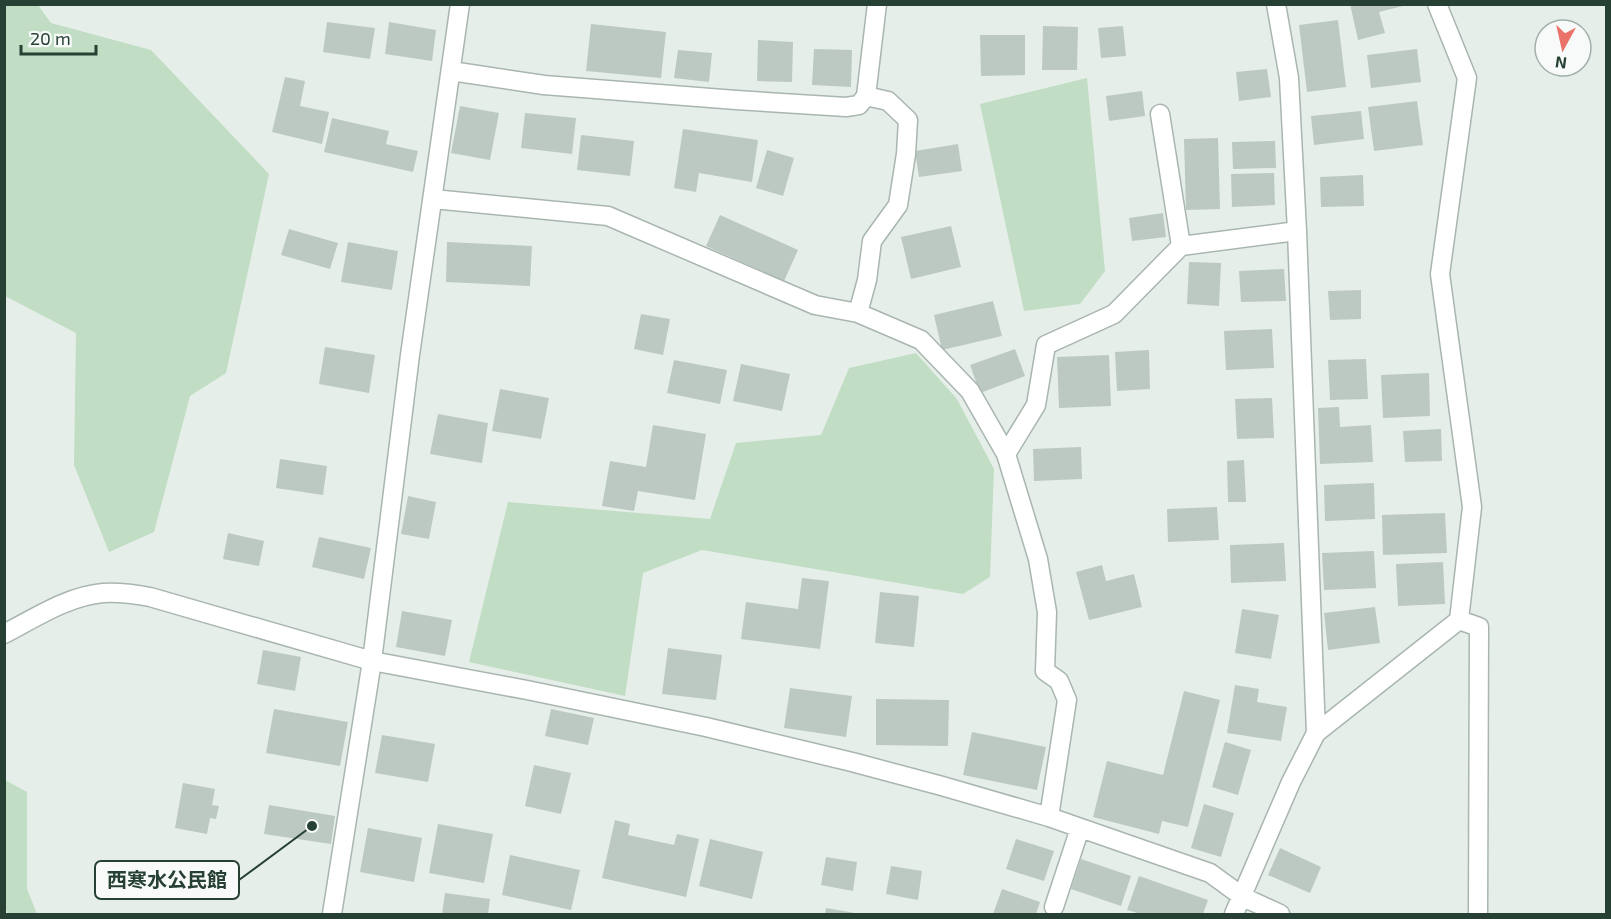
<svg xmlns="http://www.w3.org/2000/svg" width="1611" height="919" font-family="'Exo 2','Noto Sans JP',sans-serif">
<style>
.green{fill:#c1dec4}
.building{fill:#bcc9c2}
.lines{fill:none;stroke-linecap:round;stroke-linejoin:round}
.street-casing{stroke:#a9b6af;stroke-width:21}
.street{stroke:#fff;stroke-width:18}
.leader{fill:none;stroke:#264034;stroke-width:2}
.callout-dot{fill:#264034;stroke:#f7faf8;stroke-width:2}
.callout{fill:#f7faf8;stroke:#264034;stroke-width:2}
.callout-label{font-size:20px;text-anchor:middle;font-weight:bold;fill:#264034}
</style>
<rect width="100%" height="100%" fill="#e6eee9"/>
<!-- green -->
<path class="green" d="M4,5H38L51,23L151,50L269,174L226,373L190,396L154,532L109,552L74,465L76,333L5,296Z
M1087,78L1105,271L1080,304L1024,311L980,104Z
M916,353L957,399L994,469L990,577L963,594L702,550L643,573L625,696L469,662L508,502L710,519L736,443L821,435L849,368Z
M5,780L27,792V889L37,914H8L5,907Z"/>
<!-- building -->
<path class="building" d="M1350,4H1406L1407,5L1379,12L1385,33L1358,40Z
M1338,20L1346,87L1307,92L1299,25Z
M327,22L375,28L370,59L323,52Z
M389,22L436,30L432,61L385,54Z
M591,24L666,32L661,78L586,71Z
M1043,26L1078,27L1077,70H1042Z
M1123,26L1126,56L1101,58L1098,28Z
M980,35H1025V75L981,76Z
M758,40L793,42L792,82L757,81Z
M814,49L852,50L851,87L812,85Z
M1417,49L1421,82L1371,88L1367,55Z
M678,50L712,53L709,82L674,78Z
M1267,69L1271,97L1239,101L1236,72Z
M285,77L305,81L300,106L329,112L322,144L272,132Z
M1142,91L1145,116L1109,121L1106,96Z
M1417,101L1423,145L1374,151L1368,107Z
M460,106L499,113L490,160L451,153Z
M1361,111L1364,139L1314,145L1311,116Z
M525,113L576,118L572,154L521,148Z
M332,118L389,131L386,144L418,151L413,172L324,152Z
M683,129L758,140L752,182L699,173L696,192L674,188Z
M581,135L634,141L630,176L577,170Z
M1218,138L1220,209L1186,210L1184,139Z
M1275,141L1276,168L1233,169L1232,142Z
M958,144L962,171L919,177L915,151Z
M767,150L794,158L783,196L756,188Z
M1274,173L1275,205L1232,207L1231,174Z
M1363,175L1364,206L1321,207L1320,177Z
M1163,213L1166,237L1132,241L1129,218Z
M720,215L798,250L784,281L706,246Z
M951,226L961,267L911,279L901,237Z
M289,229L338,243L330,269L281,255Z
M348,242L398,251L392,290L341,282Z
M447,242L532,246L530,286L446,282Z
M1189,262L1221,263L1219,306L1187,304Z
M1284,269L1286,301L1241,302L1239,271Z
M1361,290V319L1330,320L1328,291Z
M993,301L1002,336L942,350L934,315Z
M641,314L670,319L663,355L634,349Z
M1272,329L1274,368L1226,370L1224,331Z
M325,347L375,355L369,393L319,384Z
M1015,349L1025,376L980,393L970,365Z
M1149,350L1150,389L1117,391L1115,352Z
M1109,355L1111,406L1059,408L1057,357Z
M1366,359L1368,399L1330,400L1328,360Z
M674,360L727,370L720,404L667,393Z
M741,364L790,374L782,411L733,401Z
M1429,373L1430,416L1383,418L1381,375Z
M500,389L549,398L541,439L492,431Z
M1272,398L1274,438L1237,439L1235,399Z
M1339,407L1340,427L1371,425L1373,462L1320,464L1318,408Z
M438,414L488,423L482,463L430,454Z
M653,425L706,434L695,500L638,491L634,511L602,506L610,461L646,467Z
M1441,429L1442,461L1405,462L1403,431Z
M1081,447L1082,479L1034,481L1033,449Z
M280,459L327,466L323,495L276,488Z
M1244,460L1246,502H1228L1227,461Z
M1374,483L1375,519L1325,521L1324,485Z
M408,496L436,502L429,539L401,534Z
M1217,507L1219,540L1168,542L1167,509Z
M1445,513L1447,553L1383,555L1382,515Z
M228,533L264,541L259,566L223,559Z
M319,537L371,548L364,579L312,567Z
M1284,543L1286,581L1231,583L1230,545Z
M1374,551L1376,588L1324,590L1322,553Z
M1443,562L1445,604L1398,606L1396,564Z
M1102,565L1106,581L1134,574L1142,607L1089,620L1076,572Z
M802,578L829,581L820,649L741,639L746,602L798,609Z
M880,592L919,596L914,647L875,643Z
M1375,607L1380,643L1328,650L1324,613Z
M1242,609L1279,615L1271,659L1235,653Z
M402,611L452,620L445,656L396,647Z
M668,648L722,655L716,700L662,694Z
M263,650L301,657L295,691L257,684Z
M1235,685L1259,689L1257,702L1287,707L1281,741L1227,733Z
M790,688L852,696L846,737L784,728Z
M1184,691L1220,700L1188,827L1162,821L1159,834L1093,817L1107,761L1163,775Z
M876,699L949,700L948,746L876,745Z
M274,709L348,722L340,766L266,753Z
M551,709L594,718L588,745L545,736Z
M972,732L1046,747L1037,790L963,775Z
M382,735L435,744L428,782L375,773Z
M1225,742L1251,750L1238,795L1212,787Z
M534,765L571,773L561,814L525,806Z
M183,783L215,789L212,805L219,806L216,819L210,818L207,834L175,828Z
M1204,804L1234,813L1221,857L1191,848Z
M269,805L335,816L331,844L264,834Z
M615,820L630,824L628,835L674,845L677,834L699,839L686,897L602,878Z
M438,824L493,834L484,883L429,873Z
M368,828L422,838L414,882L360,872Z
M710,839L763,852L752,899L699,886Z
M1016,839L1054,851L1044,881L1006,869Z
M1280,848L1321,867L1310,893L1268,875Z
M510,855L580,870L571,910L502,895Z
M826,857L857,862L853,891L821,885Z
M1081,859L1131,876L1121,906L1071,889Z
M891,866L922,871L918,900L886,894Z
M1139,876L1208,900L1203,914H1141L1127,910Z
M1002,889L1040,902L1036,914H993Z
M445,893L490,899L488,914H442Z
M826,908L855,913V914H825Z"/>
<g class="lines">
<defs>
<path id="street" d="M1437,4L1467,78L1440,274L1472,507L1459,620
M451,71L544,85L736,100L846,107L859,105L866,96L877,4
M1160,114L1181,246
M433,199L608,216L815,305L858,313L921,340L970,391L1006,454L1038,559L1047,612L1045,671L1059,681L1067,700L1049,817
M858,313L867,280L872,241L898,205L906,154L908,120L888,101L866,96
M1006,454L1036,405L1046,345L1114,314L1181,246L1297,231
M4,634C35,618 68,596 103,593C119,592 134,594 150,597L372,661L527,690L706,727L852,762L942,786L1049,817L1210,873L1243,897L1280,914
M1316,733L1459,620L1479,627L1478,914
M1054,907L1080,828
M332,914L372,661L410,355L460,4
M1234,914L1291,782L1316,733L1297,231L1289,78L1276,4"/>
</defs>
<!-- street casing -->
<use href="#street" class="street-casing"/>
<!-- street -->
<use href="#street" class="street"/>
</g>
<!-- callouts -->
<path class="leader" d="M312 826L239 880"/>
<circle class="callout-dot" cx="312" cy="826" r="6"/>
<rect class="callout" x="95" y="861" width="144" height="38" rx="6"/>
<g class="callout-label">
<text x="167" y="887">西寒水公民館</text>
</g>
<!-- border -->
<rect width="1611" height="919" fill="none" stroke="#264034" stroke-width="12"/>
<!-- north arrow -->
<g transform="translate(1563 48) rotate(188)"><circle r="28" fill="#f7faf8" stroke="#a3b0aa" stroke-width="1.5"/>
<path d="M0-4.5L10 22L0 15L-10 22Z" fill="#ea7269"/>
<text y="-9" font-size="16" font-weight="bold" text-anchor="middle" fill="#264034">N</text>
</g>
<!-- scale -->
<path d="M21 45v9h75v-9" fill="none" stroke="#264034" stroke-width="3"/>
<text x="30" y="45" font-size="18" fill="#264034" stroke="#f7faf8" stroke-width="4.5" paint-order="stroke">20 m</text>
</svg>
